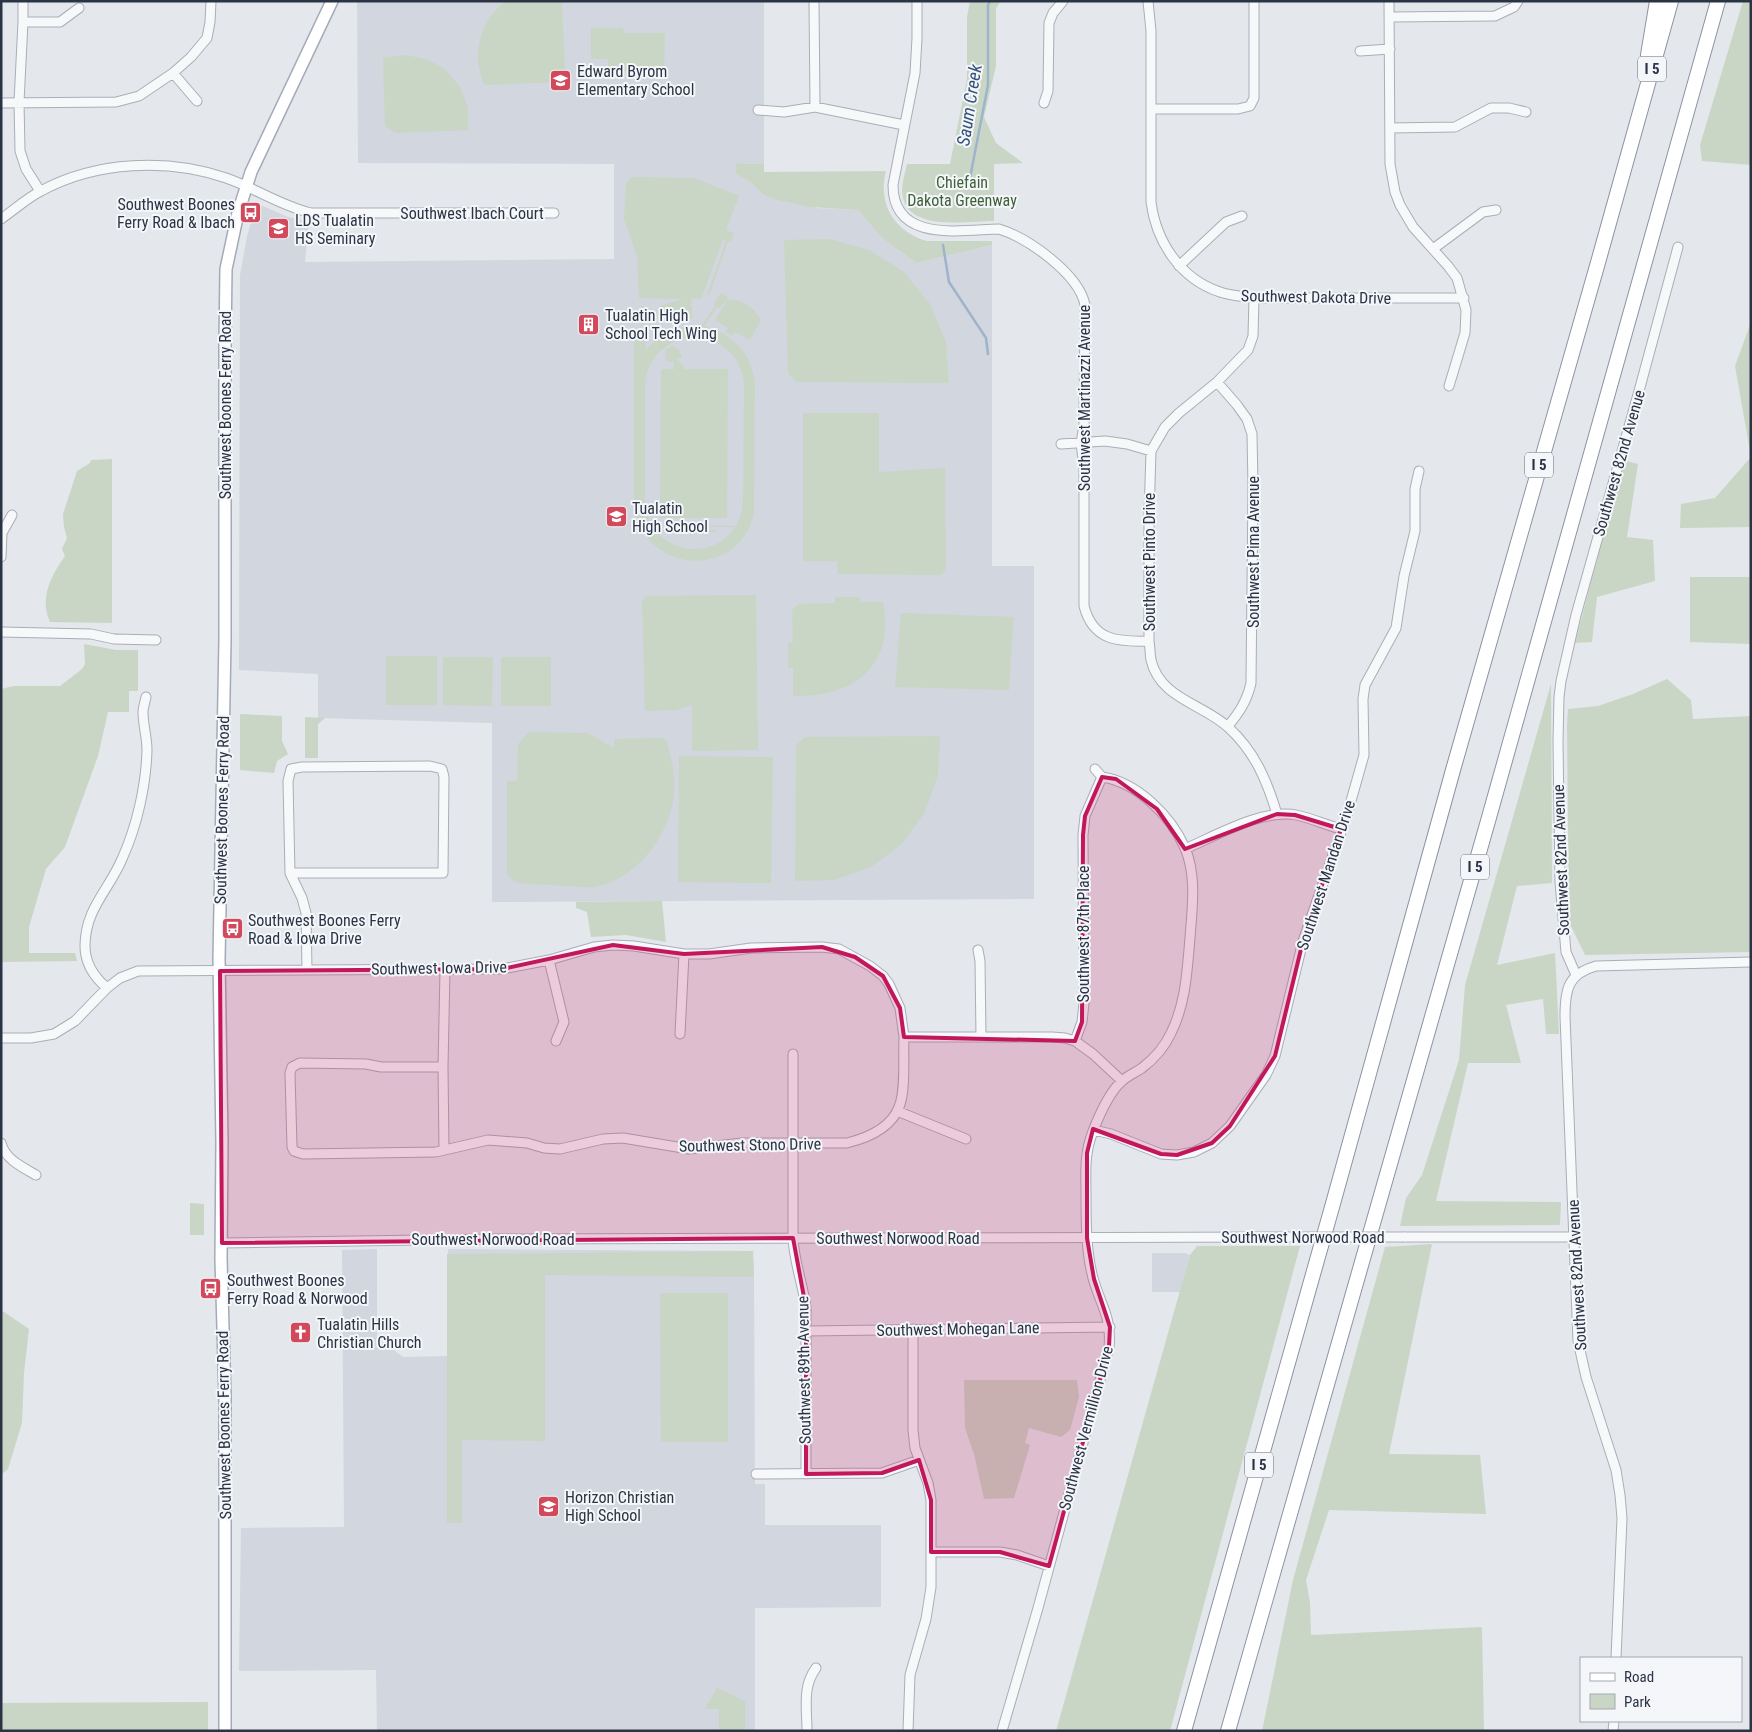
<svg xmlns="http://www.w3.org/2000/svg" width="1752" height="1732" font-family="'Roboto Condensed',sans-serif">
<style>
.built{fill:#d2d6de}
.green{fill:#c9d6c5;fill-rule:evenodd}
.lines{fill:none;stroke-linecap:round;stroke-linejoin:round}
.stream{stroke:#9fb4cc;stroke-width:2.5}
.minor-casing{stroke:#a9aeb7;stroke-width:11}
.major-casing{stroke:#a3abb8;stroke-width:14}
.highway-casing{stroke:#8b94a3;stroke-width:16}
.minor{stroke:#f7f8fa;stroke-width:9}
.major{stroke:#fff;stroke-width:11}
.highway{stroke:#fff;stroke-width:14}
.minor-bridge-casing{stroke:#a9aeb7;stroke-width:11;stroke-linecap:butt}
.minor-bridge{stroke:#f7f8fa;stroke-width:9}
.marked{fill:#c2185b;fill-opacity:0.2;stroke:#c2185b;stroke-width:4;stroke-linejoin:round}
.labels{text-anchor:middle;dominant-baseline:central;stroke-width:4;stroke-linejoin:round;paint-order:stroke}
.shield{fill:#f4f6f9;stroke:#676e7b;stroke-width:1}
.shield-label{font-size:15px;font-weight:bold;fill:#2b3445}
.poi-label{font-size:16px;fill:#2b3445;stroke:#f4f6f9;text-anchor:start}
.park-label{font-size:16px;fill:#3f6138;stroke:#f4f6f9}
.street-label{font-size:16px;fill:#2b3445;stroke:#f4f6f9}
.water-label{font-size:18px;font-style:italic;fill:#34527a;stroke:#f4f6f9}
</style>
<rect width="100%" height="100%" fill="#e4e7ec"/>
<!-- built -->
<path class="built" d="M357,1H764V164L736,163V174L750,182L762,194L817,208L858,210L882,238L916,263L992,245V566H1034V899L492,902V723L318,718V674L239,670L240,275L247,236L255,209L260,206H263L288,217L309,222L305,262L614,259V164L358,163Z
M377,1249V1337L403,1357L448,1356V1249L753,1251L754,1277L755,1484H765V1525H881V1607L755,1608V1731H377L376,1670L239,1671L241,1528L344,1527L342,1250Z
M1152,1253H1185L1190,1255L1180,1292H1152Z"/>
<!-- green -->
<path class="green" d="M507,1H562L565,70L557,82L484,85C482,78 479,70 478,62C477,39 486,14 507,1Z
M970,1H1001L996,8V66L984,117L996,143L1023,163L994,164V221C966,221 904,233 902,191C902,182 905,173 907,164H950L967,79V17Z
M1743,1H1751V165L1702,161L1700,145Z
M591,28H623L624,33H665L664,72H608V59H591Z
M405,55L427,59L446,70L460,87L468,108V130L395,133L385,126L383,58Z
M736,163L764,164V172L886,171C877,204 895,232 927,241H992V245L916,263L882,238L858,210L810,207L774,199L762,194L750,182L736,174Z
M632,177L694,178L739,196L726,230L734,233L731,242L728,241L709,296L707,295L726,241L723,240L701,299H691L692,319H687L665,311L664,316L642,325L641,306L661,312L664,311H660V306L683,299L639,298L637,256L624,219L626,184Z
M829,239L869,250L904,272L930,304L946,342L949,383L797,382L788,373L784,240Z
M721,293L728,297L720,308L717,307L704,326C733,334 752,353 755,384L754,512C742,577 650,578 634,509V334H645L646,350C661,332 679,325 701,326L715,306L714,304ZM698,337C723,340 743,359 744,385L743,502L741,514L736,526L667,525V527H735C718,555 677,556 657,532H716V530H655L649,520L645,504V385C647,356 670,336 698,337Z
M727,300C743,299 754,306 761,320L750,340L735,332L732,336L726,332L728,328L715,320Z
M1751,322V527L1680,528L1681,504L1715,498L1751,457L1735,366Z
M673,346L679,350L682,357L677,359L685,369H728L727,518H660L661,369H674L673,361L668,362L665,356L666,349Z
M803,413H879V472L945,468L946,570L941,575L838,574L837,561H803Z
M112,459V623L50,622C39,598 51,576 65,556L62,549L67,538L64,527L63,514L77,471L90,463L91,460Z
M1623,460L1638,464L1627,537L1653,540L1655,581L1597,597L1592,642L1575,643Z
M1690,577H1751V644L1690,642Z
M756,595L758,750L692,751V705L676,710L645,711L642,601L646,596Z
M835,597H860V602H883C896,666 853,698 793,696V668H788V643L793,642L792,610L798,604L835,603Z
M901,613L1014,617L1009,690L895,687Z
M84,644L116,650H138V691H129V712H108L98,756L65,847L46,869L29,927V953H75L77,961L1,962V689L14,686H60L82,669L85,664Z
M386,656H437V705H386Z
M443,657H493L492,706L443,705Z
M501,657H551V706H501Z
M1667,679L1691,700L1693,719L1751,716V952L1585,955L1569,922L1567,725L1568,709L1598,706L1633,694Z
M1551,684L1552,883L1517,886L1497,965L1555,953L1559,1034H1546L1543,999L1506,1005L1521,1063H1468L1436,1201L1561,1202L1560,1225L1400,1226L1406,1198L1422,1175L1459,1060L1465,985Z
M240,714L282,716V741L288,754L277,761L274,773L240,770Z
M305,717L325,718L318,724V758H305Z
M529,732L588,733L612,747H614V739L664,738L667,741C671,759 676,775 674,794C670,835 637,880 594,887C585,888 576,886 567,886C550,885 534,884 517,883L509,877L507,872V781H517L518,744Z
M940,736L938,775L925,812L902,844L871,867L834,880L795,881L796,745L805,737Z
M679,756L773,757L771,883L678,882Z
M662,901L666,942L626,935L591,937L587,912L576,908V902Z
M190,1203L204,1204V1235H190Z
M1432,1244L1389,1454L1480,1455L1486,1514L1329,1510L1306,1580L1310,1602L1311,1635L1482,1627L1484,1731H1262L1293,1580L1385,1247Z
M1197,1246H1300L1170,1731H1056L1190,1255Z
M753,1251L754,1277L545,1275V1441L462,1440V1523H447V1254Z
M660,1293H728V1442H661Z
M1,1312H4L29,1329L24,1373L22,1423L8,1469L1,1475Z
M964,1380H1077L1079,1397L1070,1430L1061,1437L1029,1428L1025,1443L1030,1445L1014,1498L984,1499L974,1454L965,1428Z
M717,1688L745,1701V1731H719V1709H705Z
M208,1702V1731H1V1703Z"/>
<g class="lines">
<!-- stream -->
<path class="stream" d="M969,183L988,85V5L990,1
M943,245L949,282L986,338L988,354"/>
<defs>
<path id="minor" d="M23,1V22L19,102L20,151L26,169L40,191
M814,1L815,107
M917,1V38L915,73L893,185C893,243 960,230 999,229C1028,238 1079,274 1085,305L1084,425L1081,443L1084,467V606C1093,641 1118,642 1149,641
M1148,1L1151,31V202C1156,241 1180,279 1220,292C1231,296 1243,296 1254,298H1464
M1389,1L1390,164L1395,192L1400,205L1413,227L1448,266L1457,278L1466,310L1465,333L1449,386
M1390,17L1495,16L1514,7L1518,1
M23,22H60L79,8
M1360,51L1390,49
M173,73L197,101
M1,103L116,102L139,96L173,73L191,57L207,38L210,22L211,1
M1044,103L1048,91L1049,23L1053,13L1063,1
M1151,109H1238L1250,106L1254,98V1
M758,110L784,112L815,107L904,125
M1390,128L1455,127L1491,108H1509L1526,112
M1,219C14,210 27,198 41,191C96,161 168,158 226,178C255,188 281,206 311,213H554
M1433,249L1483,212L1496,210
M1179,266L1226,222L1242,216
M1254,298L1253,336L1248,350L1217,382L1179,413L1165,427L1151,451L1149,516V641C1150,647 1150,654 1151,660C1160,699 1204,704 1229,728C1255,752 1267,781 1277,814
M1217,382L1237,405L1247,419L1252,434L1253,486L1251,683C1247,701 1239,713 1228,726
M1061,444L1105,441L1127,444L1151,451
M1,557L2,533L12,515
M1,632L91,634L114,639L156,640
M1095,769L1102,777L1085,816L1083,835L1084,1003L1082,1022L1075,1041L1093,1054L1122,1081
M1185,849C1215,836 1264,808 1296,815C1311,818 1326,825 1341,829
M290,873H443L444,777L442,769L430,766L302,767L291,769L288,781L290,873L302,898L306,913L307,970
M978,950L980,961L981,1037
M549,960L564,1022L556,1041
M1576,975L1566,952L1560,882L1558,742L1559,697L1561,681L1576,615L1639,391L1678,247
M107,988C94,977 85,963 85,946C85,909 109,890 122,859C137,826 146,786 147,750C147,737 143,725 143,712C143,708 145,702 146,697
M680,1034L684,954
M1,1038H31L54,1034L75,1021L107,988L120,978L138,971L502,969L549,960L594,947L613,945L634,946L684,954H709L751,948L822,947L839,949L870,966L883,976L889,984L900,1008L904,1037
M793,1054V1238C794,1262 803,1284 806,1308V1474
M443,1067H381L366,1064L300,1063L292,1067L290,1073L292,1147L294,1151L303,1154L436,1152L488,1140L527,1143L544,1148L560,1149L603,1139L623,1138L689,1149L742,1143H847C867,1138 891,1128 899,1107C906,1091 903,1055 904,1037H1052L1065,1038L1075,1041
M897,1111L966,1139
M1094,1130L1111,1134L1161,1154L1177,1155L1194,1152L1212,1143L1230,1126L1266,1075L1275,1056L1303,941L1347,815L1364,755L1363,699L1365,685L1396,628L1404,576L1415,531V489L1419,471
M1,1143C5,1159 22,1167 36,1175
M444,1150L443,1067L445,970
M1404,1237H1575
M222,1243L491,1239L1282,1237
M806,1331L1110,1327
M756,1474L882,1473L919,1460
M931,1552H1000L1017,1555L1049,1566
M1616,1658L1622,1518L1620,1495L1616,1470L1586,1377L1578,1341L1565,1016C1565,989 1568,974 1596,966L1751,962
M807,1731C807,1708 802,1687 816,1668
M908,1731L910,1675L926,1619L931,1587V1500L928,1483L915,1448L913,1430V1329
M1002,1731L1038,1608L1109,1347C1112,1317 1100,1304 1093,1278C1086,1251 1086,1223 1086,1195C1086,1182 1085,1167 1087,1154C1089,1135 1107,1095 1120,1083C1126,1076 1135,1073 1142,1068C1154,1059 1165,1046 1171,1033C1186,1003 1187,971 1190,938C1192,909 1197,876 1185,848C1171,816 1137,782 1102,777
M1613,1731L1614,1721"/>
<path id="major" d="M225,1731V1397L221,1259L222,1142L219,959L225,640V342L226,269L238,213L251,172L332,1"/>
<path id="highway" d="M1648,55L1657,1
M1184,1731L1334,1200L1453,770L1597,266L1671,1
M1228,1731L1488,821L1718,1"/>
</defs>
<!-- minor casing -->
<use href="#minor" class="minor-casing"/>
<!-- major casing -->
<use href="#major" class="major-casing"/>
<!-- highway casing -->
<use href="#highway" class="highway-casing"/>
<!-- minor -->
<use href="#minor" class="minor"/>
<!-- major -->
<use href="#major" class="major"/>
<!-- highway -->
<use href="#highway" class="highway"/>
<defs>
<path id="minor-bridge" d="M1282,1237H1404"/>
</defs>
<!-- minor-bridge casing -->
<use href="#minor-bridge" class="minor-bridge-casing"/>
<!-- minor-bridge -->
<use href="#minor-bridge" class="minor-bridge"/>
</g>
<!-- marked area -->
<path class="marked" d="M1102,777L1116,779L1157,809L1185,849L1277,814L1295,815L1341,829L1303,941L1275,1056L1230,1126L1212,1143L1177,1155L1161,1154L1093,1129L1087,1153V1238L1094,1279L1110,1327L1109,1347L1049,1566L1000,1552H931V1500L919,1460L882,1473L806,1474V1308L793,1238L222,1243L220,971L502,969L613,945L684,954L822,947L855,957L883,976L900,1008L904,1037L1075,1041L1082,1022L1083,835L1085,816Z"/>
<!-- icons -->
<defs>
<symbol id="school-square" viewBox="-11 -11 22 22"><rect x="-9" y="-9" width="18" height="18" rx="4" fill="#d1495b" stroke="#f4f6f9"/><path d="M0-5L7-2L0 1L-7-2ZM-4 1L0 2.5L4 1V4Q0 6-4 4Z" fill="#fff"/></symbol>
<symbol id="bus-square" viewBox="-11 -11 22 22"><rect x="-9" y="-9" width="18" height="18" rx="4" fill="#d1495b" stroke="#f4f6f9"/><path d="M-5-6H5V4H4V6H2V4H-2V6H-4V4H-5ZM-3.5-4V0h7V-4ZM-3.5 1.2v1.5H-2V1.2ZM2 1.2v1.5H3.5V1.2Z" fill="#fff"/></symbol>
<symbol id="building-square" viewBox="-11 -11 22 22"><rect x="-9" y="-9" width="18" height="18" rx="4" fill="#d1495b" stroke="#f4f6f9"/><path d="M-4-6H4V6H1V3H-1V6H-4ZM-2.5-4.3h1.7v1.8h-1.7ZM.8-4.3h1.7v1.8H.8ZM-2.5-1h1.7V.8h-1.7ZM.8-1h1.7V.8H.8Z" fill="#fff"/></symbol>
<symbol id="church-square" viewBox="-11 -11 22 22"><rect x="-9" y="-9" width="18" height="18" rx="4" fill="#d1495b" stroke="#f4f6f9"/><path d="M-1.2-6h2.4v3.5h3.3v2.4h-3.3V6h-2.4V-.1h-3.3v-2.4h3.3Z" fill="#fff"/></symbol>
</defs>
<g fill-rule="evenodd">
<use href="#school-square" x="548" y="68" width="25" height="25"/>
<use href="#bus-square" x="238" y="200" width="25" height="25"/>
<use href="#school-square" x="266" y="216" width="25" height="25"/>
<use href="#building-square" x="576" y="312" width="25" height="25"/>
<use href="#school-square" x="604" y="504" width="25" height="25"/>
<use href="#bus-square" x="220" y="916" width="25" height="25"/>
<use href="#bus-square" x="198" y="1276" width="25" height="25"/>
<use href="#church-square" x="288" y="1320" width="25" height="25"/>
<use href="#school-square" x="536" y="1494" width="25" height="25"/>
</g>
<g class="labels">
<!-- shield labels -->
<g class="shield">
<rect x="1638" y="56.5" width="28" height="25" rx="4"/>
<rect x="1525" y="452.5" width="28" height="25" rx="4"/>
<rect x="1461" y="854.5" width="28" height="25" rx="4"/>
<rect x="1245" y="1452.5" width="28" height="25" rx="4"/>
</g>
<g class="shield-label">
<text x="1652" y="69">I 5</text>
<text x="1539" y="465">I 5</text>
<text x="1475" y="867">I 5</text>
<text x="1259" y="1465">I 5</text>
</g>
<!-- poi labels -->
<g class="poi-label">
<text x="577" y="71">Edward Byrom<tspan x="577" dy="18">Elementary School</tspan></text>
<text x="235" y="204" text-anchor="end">Southwest Boones<tspan x="235" dy="18">Ferry Road &amp; Ibach</tspan></text>
<text x="295" y="220">LDS Tualatin<tspan x="295" dy="18">HS Seminary</tspan></text>
<text x="605" y="315">Tualatin High<tspan x="605" dy="18">School Tech Wing</tspan></text>
<text x="632" y="508">Tualatin<tspan x="632" dy="18">High School</tspan></text>
<text x="248" y="920">Southwest Boones Ferry<tspan x="248" dy="18">Road &amp; Iowa Drive</tspan></text>
<text x="227" y="1280">Southwest Boones<tspan x="227" dy="18">Ferry Road &amp; Norwood</tspan></text>
<text x="317" y="1324">Tualatin Hills<tspan x="317" dy="18">Christian Church</tspan></text>
<text x="565" y="1497">Horizon Christian<tspan x="565" dy="18">High School</tspan></text>
</g>
<!-- park labels -->
<g class="park-label">
<text x="962" y="182">Chiefain<tspan x="962" dy="18">Dakota Greenway</tspan></text>
</g>
<!-- street labels -->
<g class="street-label">
<text x="472" y="213">Southwest Ibach Court</text>
<text transform="translate(1316 297) rotate(1)">Southwest Dakota Drive</text>
<text transform="translate(1084 398) rotate(-90)">Southwest Martinazzi Avenue</text>
<text transform="translate(225 405) rotate(-90)">Southwest Boones Ferry Road</text>
<text transform="translate(1619 463) rotate(-74)">Southwest 82nd Avenue</text>
<text transform="translate(1253 552) rotate(-90)">Southwest Pima Avenue</text>
<text transform="translate(1149 562) rotate(-90)">Southwest Pinto Drive</text>
<text transform="translate(222 810) rotate(-89)">Southwest Boones Ferry Road</text>
<text transform="translate(1561 860) rotate(-92)">Southwest 82nd Avenue</text>
<text transform="translate(1326 875) rotate(-72)">Southwest Mandan Drive</text>
<text transform="translate(1083 934) rotate(-90)">Southwest 87th Place</text>
<text transform="translate(439 968) rotate(-1)">Southwest Iowa Drive</text>
<text transform="translate(750 1145) rotate(-1)">Southwest Stono Drive</text>
<text x="1303" y="1237">Southwest Norwood Road</text>
<text x="898" y="1238">Southwest Norwood Road</text>
<text x="493" y="1239">Southwest Norwood Road</text>
<text transform="translate(1577 1275) rotate(-93)">Southwest 82nd Avenue</text>
<text transform="translate(958 1329) rotate(-1)">Southwest Mohegan Lane</text>
<text transform="translate(804 1370) rotate(-91)">Southwest 89th Avenue</text>
<text transform="translate(224 1425) rotate(-91)">Southwest Boones Ferry Road</text>
<text transform="translate(1086 1428) rotate(-75)">Southwest Vermillion Drive</text>
</g>
<!-- water labels -->
<g class="water-label">
<text transform="translate(969 105) rotate(-81)">Saum Creek</text>
</g>
</g>
<!-- border -->
<rect width="1752" height="1732" fill="none" stroke="#2b3445" stroke-width="5"/>
<!-- legend -->
<rect x="1580" y="1657" width="162" height="65" fill="#f4f6f9" stroke="#a4a8b1"/>
<rect x="1590" y="1673" width="25" height="8" fill="#ffffff" stroke="#a4a8b1"/>
<text x="1624" y="1682" font-size="15" fill="#2b3445">Road</text>
<rect x="1590" y="1694" width="25" height="15" fill="#c9d6c5" stroke="#a4a8b1"/>
<text x="1624" y="1707" font-size="15" fill="#2b3445">Park</text>
</svg>
